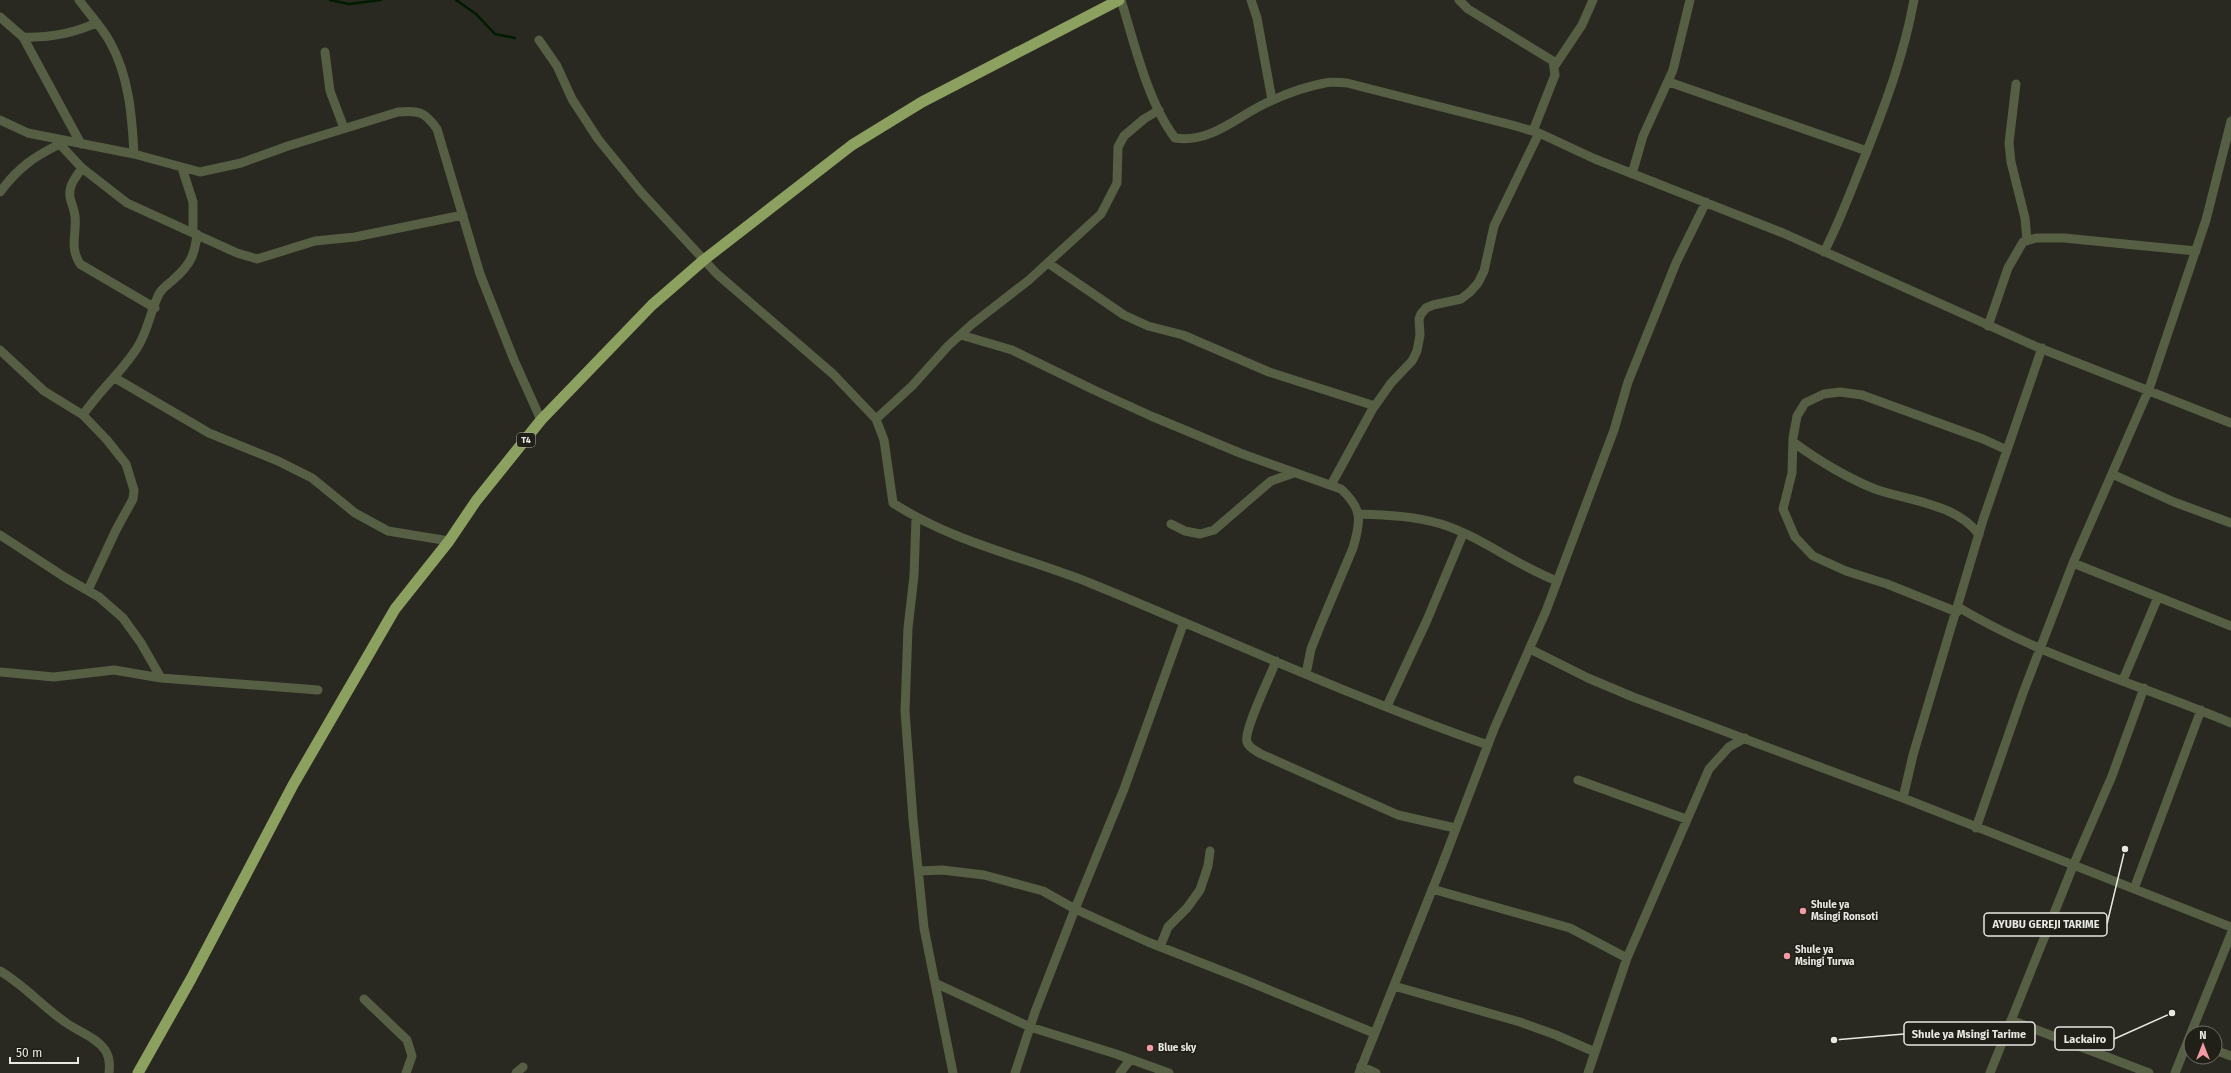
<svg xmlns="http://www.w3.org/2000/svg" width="2231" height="1073" font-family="'Fira Sans',sans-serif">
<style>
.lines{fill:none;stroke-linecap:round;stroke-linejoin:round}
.stream{stroke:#001c00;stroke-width:2.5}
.minor{stroke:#565f44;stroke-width:9}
.trunk{stroke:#8ca060;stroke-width:11}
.poi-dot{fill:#f49aa4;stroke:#201f18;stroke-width:1.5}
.labels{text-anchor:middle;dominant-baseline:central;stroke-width:3.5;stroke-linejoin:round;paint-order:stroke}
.shield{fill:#201f18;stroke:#acaca6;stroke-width:1}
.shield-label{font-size:9px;font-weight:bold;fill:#e8e8e3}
.poi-label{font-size:10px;font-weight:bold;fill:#e8e8e3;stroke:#201f18;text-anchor:start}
.leader{fill:none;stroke:#e8e8e3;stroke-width:1.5}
.callout-dot{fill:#e8e8e3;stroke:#201f18;stroke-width:1.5}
.callout{fill:#201f18;stroke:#e8e8e3;stroke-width:1.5}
.callout-label{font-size:11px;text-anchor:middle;font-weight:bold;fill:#e8e8e3}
</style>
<rect width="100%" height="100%" fill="#292921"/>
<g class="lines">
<!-- stream -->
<path class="stream" d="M330,0L349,4L381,0
M456,0L476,14L495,34L515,38"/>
<!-- minor -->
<path class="minor" d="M79,0C89,14 102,27 110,42C129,76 132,116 134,154
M1121,0C1134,42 1148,103 1175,138C1213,144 1240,113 1273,100C1288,93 1309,86 1325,83C1332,81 1340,83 1347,83L1512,125L1539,133L1595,159L1783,233L2037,347L2231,423
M1251,0L1257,18L1272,100
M1459,0L1468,9L1553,61L1555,75L1533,131
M0,17L23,37L81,144
M23,37C49,38 72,34 96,23
M539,40L557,66L572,99L598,139L641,192L717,274L833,374L876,419L884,440L893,503C952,542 1025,557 1090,583C1222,637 1353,698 1488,745
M325,52L330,91L344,128
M1554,67L1582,25L1593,0
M1669,82L1867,151
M2016,84L2009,143L2011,162L2025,218L2027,240
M0,120L28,133L134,154L200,172L241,163L288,146L398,112C419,110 425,112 437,129L480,274L514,360L541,420
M54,138L82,168L127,203L237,253L257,259L315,241L355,237L463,215
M82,168C78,174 73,180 71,186C67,199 74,205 75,216C77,235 69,246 80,264L155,308
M182,168L193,202V233
M1632,174L1643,136L1673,70L1690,0
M0,192C18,168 33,157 60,144
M1824,252C1841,219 1853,185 1867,151C1887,100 1904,54 1914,0
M1048,263L1124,315L1148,326L1183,335L1269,372L1375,406
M1988,326L2008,268L2023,242L2036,238H2064L2196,251
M961,335L1012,350L1094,390L1151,416L1240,453L1341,489C1363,509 1361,521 1353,548L1321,624L1311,649L1306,674
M0,350L44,391L83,415L107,440L126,464L134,490L133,499L116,530L88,590
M115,378L209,433L278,461L312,478L355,513L388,531L449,541
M83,415C99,391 121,373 137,348C148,331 150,312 159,294C162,288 169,284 174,279C190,265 195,255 197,234
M876,419L912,386L948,346L971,325L1029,280L1101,214L1117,183L1118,147L1124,136L1144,119L1159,110
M1793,442C1819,461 1845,477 1875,489C1909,501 1958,504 1979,535
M2112,474L2174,502L2231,523
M1331,485L1372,410L1391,383L1412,361L1417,351L1420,335L1419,319L1421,314L1426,308L1433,305L1461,299L1470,292L1478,283L1484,271L1494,226L1539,133
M1358,514C1387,515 1414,516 1441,524C1480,536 1517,566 1557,581
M916,518L914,576L908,628L905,711L913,819L924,928L953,1073
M1171,524L1185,531L1200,534L1214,530L1271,481L1294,473
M0,535L66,578L99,597L123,618L141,643L161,678L318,690
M2073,563L2231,626
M1958,607C2043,658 2141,685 2231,723
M1957,612L1887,584L1846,571L1813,556L1795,537L1783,509L1792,473L1793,438L1797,416L1805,403L1824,394L1840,392L1862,395L1983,439L2007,450
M1530,649L1588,678L1633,697L1903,798L2231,927
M1276,661C1271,675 1243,731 1247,742C1249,748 1256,751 1261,754L1398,815L1455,828
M0,672L54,677L114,670L161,678
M2123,680L2158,597
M1387,706L1427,620L1463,534
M1578,780L1686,819
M1903,798L1913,755L1983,520L2042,348
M1976,828L2023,693L2073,563L2149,389L2206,220L2231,121
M919,871L942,870L984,875L1043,891L1075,909L1148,942L1245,980L1374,1033
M1432,889L1570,928L1627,958
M2134,889L2201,710
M1160,947L1168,927L1187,908L1200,890L1208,866L1210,851
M0,971C24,985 42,1006 65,1022C77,1031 96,1037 105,1050C110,1057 110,1065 109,1073
M935,983L1030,1027L1116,1054L1169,1073
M1394,986L1520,1022L1556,1035L1595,1052
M364,999L407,1040L412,1056L406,1073
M2011,1020L2149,1073
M2191,1033L2231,934
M2215,1050L2231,1056
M1361,1066L1376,1073
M516,1073L523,1067
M1015,1073L1035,1012L1075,909L1124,789L1184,622
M1120,1073L1130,1060
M1359,1073L1442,865L1494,729L1546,611L1614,430L1628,382L1676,263L1706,202
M1588,1073L1627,958L1709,769L1729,747L1745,738
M1990,1073L2073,866L2112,776L2144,688
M2175,1073L2191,1033"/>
<!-- trunk -->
<path class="trunk" d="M138,1073L191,979L293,785L395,609L449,541L476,501L541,420L652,305L705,259L852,145L922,102L1119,0"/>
</g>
<!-- markers -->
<g class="poi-dot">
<circle cx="1803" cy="911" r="4"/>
<circle cx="1787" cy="956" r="4"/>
<circle cx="1150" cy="1048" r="4"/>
</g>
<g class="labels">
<!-- shield labels -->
<rect class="shield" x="517" y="433" width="18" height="14" rx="3"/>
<g class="shield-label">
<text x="526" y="440">T4</text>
</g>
<!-- poi labels -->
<g class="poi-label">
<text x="1811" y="905">Shule ya<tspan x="1811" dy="12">Msingi Ronsoti</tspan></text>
<text x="1795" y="950">Shule ya<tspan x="1795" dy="12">Msingi Turwa</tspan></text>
<text x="1158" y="1048">Blue sky</text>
</g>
</g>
<!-- callouts -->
<path class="leader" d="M2125 849L2107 924M1834 1040L1904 1034M2172 1013L2114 1039"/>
<g class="callout-dot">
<circle cx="2125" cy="849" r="4"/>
<circle cx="1834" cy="1040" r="4"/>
<circle cx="2172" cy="1013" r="4"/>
</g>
<g class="callout">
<rect x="1984" y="913" width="123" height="23" rx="4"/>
<rect x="1904" y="1022" width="131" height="23" rx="4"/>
<rect x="2055" y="1027" width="59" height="23" rx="4"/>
</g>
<g class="callout-label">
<text x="2046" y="928">AYUBU GEREJI TARIME</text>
<text x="1969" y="1038">Shule ya Msingi Tarime</text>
<text x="2085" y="1043">Lackairo</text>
</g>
<!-- north arrow -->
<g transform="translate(2203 1045)"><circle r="19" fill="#201f18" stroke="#706f69"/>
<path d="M0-3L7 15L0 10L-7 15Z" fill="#f49aa4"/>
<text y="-6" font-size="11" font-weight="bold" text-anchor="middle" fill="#e8e8e3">N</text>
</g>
<!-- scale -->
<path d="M10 1057v6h68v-6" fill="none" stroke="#e8e8e3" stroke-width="2"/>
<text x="16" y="1057" font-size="12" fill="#e8e8e3" stroke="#201f18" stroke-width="3" paint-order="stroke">50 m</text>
</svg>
